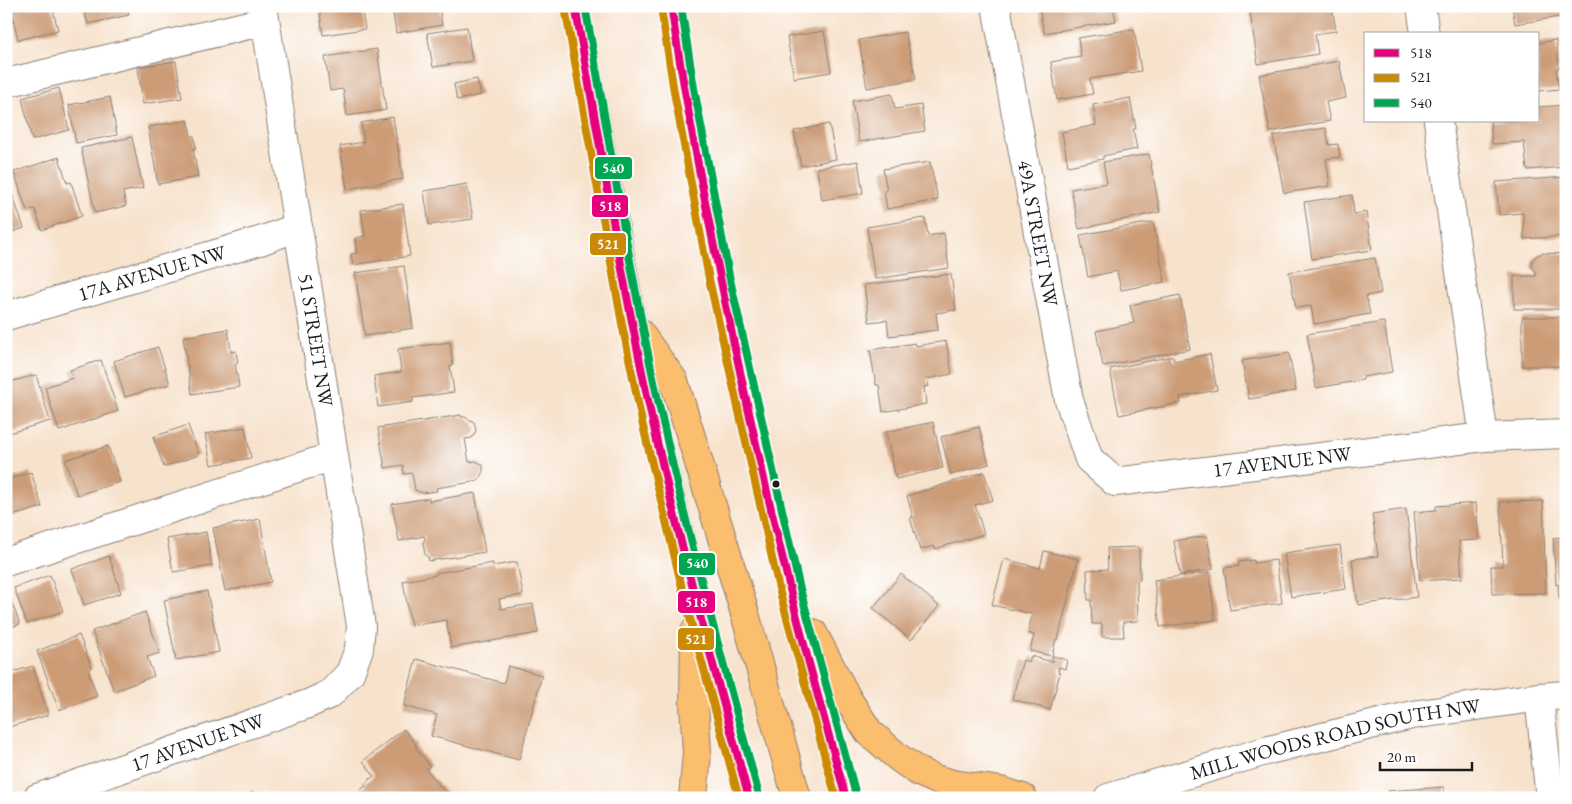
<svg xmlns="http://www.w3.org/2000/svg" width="1572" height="804" font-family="'EB Garamond',serif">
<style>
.building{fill:#cc9c77}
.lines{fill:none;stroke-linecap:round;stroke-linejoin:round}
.minor-casing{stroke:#8a7f74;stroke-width:30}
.major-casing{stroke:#8a7f74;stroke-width:30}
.minor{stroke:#fff;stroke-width:28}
.major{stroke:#fbbd6e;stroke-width:28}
.bus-1-casing{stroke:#fff;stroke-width:11}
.bus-2-casing{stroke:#fff;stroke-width:11}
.bus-3-casing{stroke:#fff;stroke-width:11}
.bus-1{stroke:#e5007d;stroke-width:8}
.bus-2{stroke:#cb8a06;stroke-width:8}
.bus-3{stroke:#00a651;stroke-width:8}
.bus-dot{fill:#1c1c1c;stroke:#fff;stroke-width:2}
.labels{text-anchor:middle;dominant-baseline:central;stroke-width:4;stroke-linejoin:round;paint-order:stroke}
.street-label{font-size:20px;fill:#1c1c1c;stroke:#fff}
.line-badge{stroke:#fff;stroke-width:2}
.badge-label{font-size:14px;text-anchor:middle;font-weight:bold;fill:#fff}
</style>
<rect width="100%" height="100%" fill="#fff"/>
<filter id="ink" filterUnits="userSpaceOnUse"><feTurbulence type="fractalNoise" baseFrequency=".02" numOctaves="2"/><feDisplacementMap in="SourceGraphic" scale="10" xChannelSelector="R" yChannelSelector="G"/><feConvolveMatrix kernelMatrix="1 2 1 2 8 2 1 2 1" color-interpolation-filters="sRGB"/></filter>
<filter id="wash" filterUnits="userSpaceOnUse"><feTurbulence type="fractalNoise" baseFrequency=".0096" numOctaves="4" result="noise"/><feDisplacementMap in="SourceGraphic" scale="20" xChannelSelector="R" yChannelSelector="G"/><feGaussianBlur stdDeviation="1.12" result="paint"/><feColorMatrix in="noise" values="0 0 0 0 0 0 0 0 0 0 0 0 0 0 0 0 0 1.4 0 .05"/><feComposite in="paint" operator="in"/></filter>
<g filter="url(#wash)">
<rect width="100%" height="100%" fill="#f7e2cc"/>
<g id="blocks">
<!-- building -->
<path class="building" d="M10,6H52L58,30L18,40Z
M83,6H127L129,15L88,24Z
M319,6H361L365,29L323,35Z
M392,6H439L442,25L396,33Z
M1039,6H1113L1116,21L1044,33Z
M1290,6H1332L1336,31L1315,34L1318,54L1258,64L1250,13Z
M1512,6H1566V16L1515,24Z
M467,27L472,61L433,67L427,33Z
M1134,29L1141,71L1090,79L1093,94L1057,100L1051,62L1081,57L1078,38Z
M824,31L831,72L794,78L787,37Z
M905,32L916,79L867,88L859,40Z
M1556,40L1559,68L1556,69L1559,89L1538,91V43Z
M377,49L386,110L347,116L343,89L330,91L325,57Z
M176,61L182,98L143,104L138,67Z
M1339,61L1346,98L1326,102L1330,121L1270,132L1259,75Z
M477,79L481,95L457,100L454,84Z
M59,88L69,130L32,140L22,98Z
M892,94L895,109L921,105L925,131L859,142L852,101Z
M110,97L117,135L76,143L69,105Z
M1130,98L1136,129H1133L1137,149L1103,156V159L1068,166L1062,132L1096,125L1093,105Z
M1566,105V167L1527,170L1524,142L1492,144L1490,121H1538V107Z
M393,117L403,179L347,189L340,146L364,142L361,123Z
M188,120L191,136H194L196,148L193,149L198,177L158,184L148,127Z
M829,124L836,159L801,166L794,131Z
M1326,128L1329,145L1338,144L1340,157L1326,159L1330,186L1284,193L1273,136Z
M132,137L143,188L123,192L126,206L95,213L81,148Z
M1149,154L1160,212L1079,229L1071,189L1107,183L1103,162Z
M59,157L67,183L71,182L82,216L42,230L35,209L27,211L14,172Z
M858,161L863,193L822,200L817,168Z
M930,162L938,200L887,209L884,191H887L883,169Z
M1566,177V236L1524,239L1523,213L1499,215L1496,182Z
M467,184L473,219L429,225L424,191Z
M9,185L24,228L6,234V186Z
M1352,195L1354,214L1366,212L1372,250L1312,259L1304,202Z
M403,204L410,256L353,265L351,254L357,253L355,238L365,236L361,210Z
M925,218L928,236L944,233L949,268L875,279L867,227Z
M1153,222L1165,282L1121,290L1117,271L1088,277L1080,235Z
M1542,253L1566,254V309H1514V276H1536V272L1532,267V261L1536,256Z
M1375,258L1381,293L1366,296L1370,314L1314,324L1311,306L1296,308L1289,272Z
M404,266L413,328L365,336L355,273Z
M951,274L956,310L936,313L938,330L889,336L887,320L869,322L864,285Z
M1180,295L1190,349L1103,366L1096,331L1134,323L1130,305Z
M1522,317H1566V357H1560V366H1522Z
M1384,322L1392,372L1363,377V380L1316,388L1307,334Z
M228,329L231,352L236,351L238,363H235L239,387L192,394L183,337Z
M946,341L952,374L927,379L929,386L924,387L926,404L883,412L879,385H876L870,350L915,343L916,346Z
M450,342L453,365L450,366L454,392L413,398V402L378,407L374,376L401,372L398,349Z
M158,347L170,384L125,397L114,361Z
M1289,353L1296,391L1249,399L1242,361Z
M1210,354L1217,390L1180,397L1181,403L1119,415L1110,369L1173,356L1174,361Z
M101,360L118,411L59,431L45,387L73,378L70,370Z
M36,375L50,421L6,434V383Z
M461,415V417H465L474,422L476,431L472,438L465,439L469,462L476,461L483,465V471L478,481L436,488L437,491L422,493L415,490L412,473L404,474L403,465L385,468L378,428Z
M933,422L943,468L896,479L886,432Z
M188,425L199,455L164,467L153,437Z
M245,427L251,458L211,465L205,434Z
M979,427L989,464L951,475L941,437Z
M108,446L120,482L77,495L65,460Z
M31,472L42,507L9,517L6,510V480Z
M984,472L993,500L975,505L984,534L935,549L934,546L920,550L910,518L913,517L907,496Z
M475,493L485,552L429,561L428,557L425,555L423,542L425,539L424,536L399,541L392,504L429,498V501Z
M1543,501L1546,593L1492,594L1491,566H1503L1500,502Z
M1476,503L1479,540L1459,541L1462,578L1420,581L1414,512L1436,510V506Z
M1406,509L1417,597L1358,605L1352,559L1378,556L1372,514Z
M260,519L271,582L225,591L213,528Z
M206,532L212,566L173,572L167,539Z
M1207,536L1213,569L1180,575L1174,541Z
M1566,537V597L1559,598L1558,584L1556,585L1553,538Z
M1340,545L1346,589L1291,597L1284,553Z
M1139,547L1140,580L1137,581L1138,621L1123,622L1124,637H1102V624H1092L1091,600H1088L1087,570L1108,569L1107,548Z
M1044,551L1078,559L1058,639H1056L1052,656L1030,651L1034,635L1028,633L1032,614L992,605L1004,559L1040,568Z
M109,556L121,593L84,605L72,569Z
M1254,560V563L1276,560L1282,603L1230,610L1224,568L1239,566L1238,562Z
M517,562L523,595L499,599L501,609L533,604L538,633L451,648L446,620L411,626L403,581L436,575V573L493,563V566Z
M1209,572L1215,620L1160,627L1154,580Z
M901,574L939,606L911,640L873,608Z
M50,575L63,611L27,624L14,588Z
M6,588L20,624L6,629Z
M207,591L219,652L176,660L164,600Z
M145,612L160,653L147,657L154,676L114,691L92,631Z
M79,635L92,668L88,670L97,696L59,710L37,651Z
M1031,656L1052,662L1053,656L1067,660L1065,669L1059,667L1058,672L1060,673L1050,710L1012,699L1023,660L1029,662Z
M416,659L504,683L508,666L542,675L519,760L431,736L437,715L404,706Z
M33,666L48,715L6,728V674Z
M404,729L417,746L415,747L430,766L426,769L450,798H366L360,790L366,786L364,784L374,776L363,761Z
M1444,787V798H1388L1387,791Z
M253,792L255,798H239Z
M322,792L324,798H307V797Z"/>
</g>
</g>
<g filter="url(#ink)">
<use href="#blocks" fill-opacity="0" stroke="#8a7f74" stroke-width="1"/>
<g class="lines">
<defs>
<g id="minor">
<path id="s1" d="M996,6L1069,400L1089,459L1115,482L1484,437L1566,434"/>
<path d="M1421,6L1425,34"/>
<path d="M6,83L265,21"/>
<path d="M1438,121L1484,437"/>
<path id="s2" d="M6,316L263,240L298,227"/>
<path d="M6,562L334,456"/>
<path d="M1539,697L1550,798"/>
<path id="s3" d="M37,798L308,704L330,694L350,673L359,649L361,626L263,6"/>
<path id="s4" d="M1108,798L1269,750L1412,715L1539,697L1566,695"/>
</g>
<path id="major" d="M575,6L632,322L652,420L695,597L749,798
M671,6L684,90L719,277L789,587L846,798
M638,331L674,381L743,607L797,798
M813,633L847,698L869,732L899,758L919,772L935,779L953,784L1001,791L1023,798
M693,798L697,753L694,703L695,631"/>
</defs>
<!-- minor casing -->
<use href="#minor" class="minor-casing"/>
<!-- major casing -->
<use href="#major" class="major-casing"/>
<!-- minor -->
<use href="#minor" class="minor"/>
<!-- major -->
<use href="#major" class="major"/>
<defs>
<path id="bus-1" d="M575,6C600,144 622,282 652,419C680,546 715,672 749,798
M671,6C701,201 743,394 789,585C806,657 827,727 846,798"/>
<path id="bus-2" d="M565,8L622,324L642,422L685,600L739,798
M661,8L674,92L709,279L779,589L836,798"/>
<path id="bus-3" d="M585,6C610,143 631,282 662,418C690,545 725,670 759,795
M681,6L694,88L729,275L799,585L856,795"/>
</defs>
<!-- bus-1 casing -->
<use href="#bus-1" class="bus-1-casing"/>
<!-- bus-2 casing -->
<use href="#bus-2" class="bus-2-casing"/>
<!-- bus-3 casing -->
<use href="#bus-3" class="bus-3-casing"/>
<!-- bus-1 -->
<use href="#bus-1" class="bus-1"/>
<!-- bus-2 -->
<use href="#bus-2" class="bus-2"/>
<!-- bus-3 -->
<use href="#bus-3" class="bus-3"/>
</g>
</g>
<!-- markers -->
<circle class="bus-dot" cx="776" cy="484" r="4.5"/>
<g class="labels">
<!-- street labels -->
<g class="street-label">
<text stroke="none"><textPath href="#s1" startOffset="231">49A STREET NW</textPath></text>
<text stroke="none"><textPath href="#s2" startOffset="152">17A AVENUE NW</textPath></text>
<text transform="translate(316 340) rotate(81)">51 STREET NW</text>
<text stroke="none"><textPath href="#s1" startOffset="666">17 AVENUE NW</textPath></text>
<text stroke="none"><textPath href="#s4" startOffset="235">MILL WOODS ROAD SOUTH NW</textPath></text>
<text stroke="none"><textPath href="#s3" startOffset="170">17 AVENUE NW</textPath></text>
</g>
</g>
<g class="line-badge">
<rect x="594" y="156" width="39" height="24" rx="5" fill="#00a651"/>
<rect x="591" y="194" width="38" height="24" rx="5" fill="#e5007d"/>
<rect x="589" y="232" width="38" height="24" rx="5" fill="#cb8a06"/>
<rect x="678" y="552" width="38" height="24" rx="5" fill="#00a651"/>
<rect x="677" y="590" width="39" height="24" rx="5" fill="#e5007d"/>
<rect x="677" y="627" width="38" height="24" rx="5" fill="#cb8a06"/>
</g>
<g class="badge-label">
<text x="613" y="173">540</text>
<text x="610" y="211">518</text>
<text x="608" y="249">521</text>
<text x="697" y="568">540</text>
<text x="696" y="607">518</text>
<text x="696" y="644">521</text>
</g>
<!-- margin -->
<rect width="1572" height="804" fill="none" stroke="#fff" stroke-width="25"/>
<!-- legend -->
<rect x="1364" y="32" width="175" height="90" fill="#ffffff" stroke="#a4a4a4"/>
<rect x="1374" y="49" width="25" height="8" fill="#e5007d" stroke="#a4a4a4"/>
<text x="1410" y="58" font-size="15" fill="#1c1c1c">518</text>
<rect x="1374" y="74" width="25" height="8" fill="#cb8a06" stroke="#a4a4a4"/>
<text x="1410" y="82" font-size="15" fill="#1c1c1c">521</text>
<rect x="1374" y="99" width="25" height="8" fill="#00a651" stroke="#a4a4a4"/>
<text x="1410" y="108" font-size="15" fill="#1c1c1c">540</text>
<!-- scale -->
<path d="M1380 762v8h92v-8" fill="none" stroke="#1c1c1c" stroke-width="2.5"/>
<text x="1387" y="762" font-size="15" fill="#1c1c1c" stroke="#ffffff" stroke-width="4" paint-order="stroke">20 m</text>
</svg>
